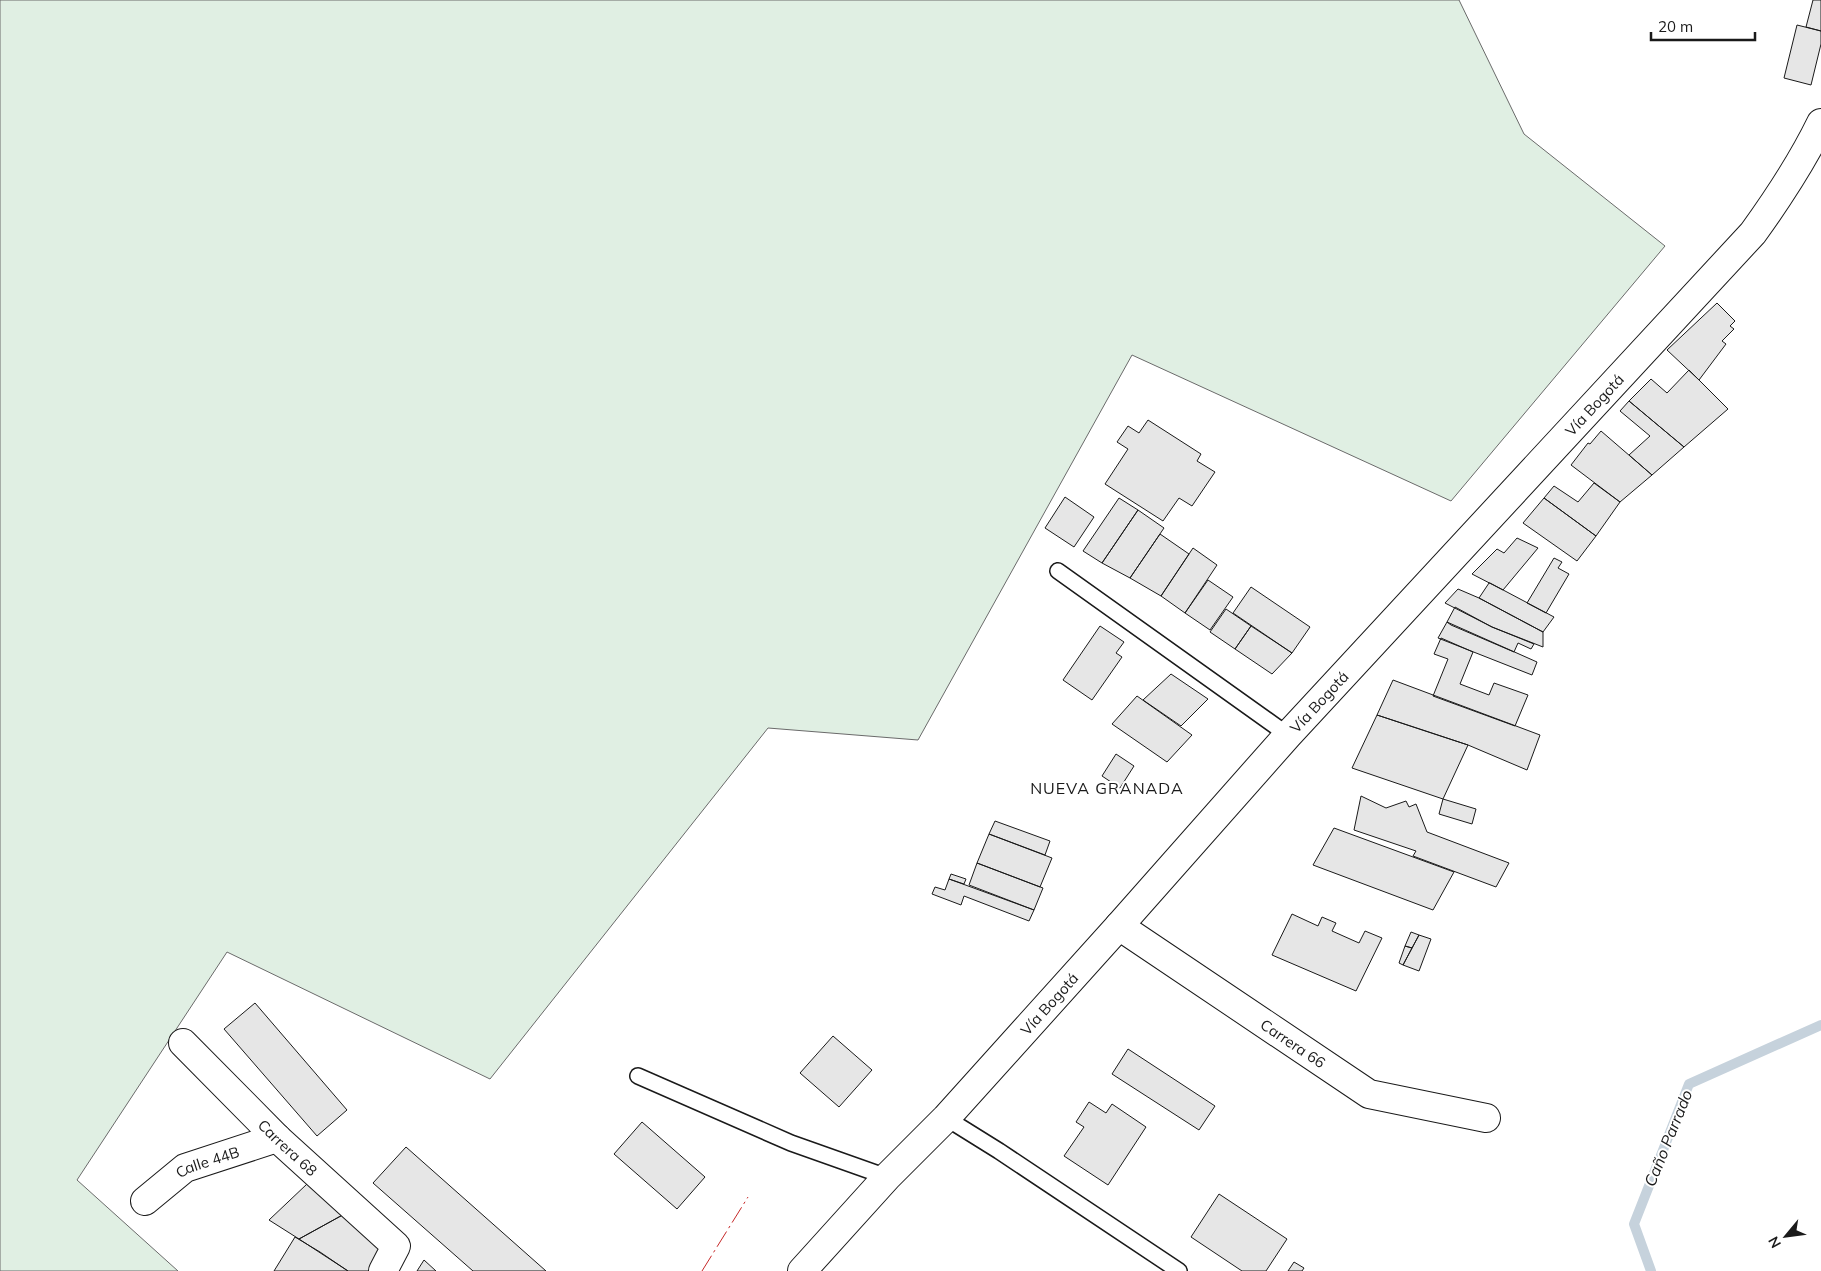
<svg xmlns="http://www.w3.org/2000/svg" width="1821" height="1271" font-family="Mulish,sans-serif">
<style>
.green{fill:#e0efe3;stroke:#6a6a6a}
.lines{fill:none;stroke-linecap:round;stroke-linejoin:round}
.stream{stroke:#c6d2dc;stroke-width:10}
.building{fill:#e6e6e6;stroke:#1a1a1a}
.lane-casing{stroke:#1a1a1a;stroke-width:18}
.street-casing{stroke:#1a1a1a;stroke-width:30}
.secondary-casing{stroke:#1a1a1a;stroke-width:30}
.lane{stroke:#fff;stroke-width:15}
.street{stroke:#fff;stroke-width:28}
.secondary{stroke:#fff;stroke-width:28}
.power{stroke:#c62828;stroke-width:1;stroke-dasharray:18 4 2.5 4;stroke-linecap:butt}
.labels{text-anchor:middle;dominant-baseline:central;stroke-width:4;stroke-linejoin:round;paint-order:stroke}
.street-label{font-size:15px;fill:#1a1a1a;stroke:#fff}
.neighbourhood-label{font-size:16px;letter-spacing:1px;fill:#1a1a1a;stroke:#fff}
.water-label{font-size:16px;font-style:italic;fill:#1a1a1a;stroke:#fff}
</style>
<rect width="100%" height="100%" fill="#fff"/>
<!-- green -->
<path class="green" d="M0,0H1459L1524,134L1665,246L1451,501L1132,355L918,740L768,728L490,1079L227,952L77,1180L178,1271H0Z"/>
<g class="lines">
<!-- stream -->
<path class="stream" d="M1651,1271L1634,1224L1689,1084L1821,1025"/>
</g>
<!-- building -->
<path class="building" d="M1813,0H1821V31L1806,27Z
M1797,25L1821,31V44L1811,85L1784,78Z
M1717,303L1735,321L1730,326L1734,329L1722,341L1726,344L1699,380L1667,350Z
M1689,370L1728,409L1684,447L1629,401L1651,379L1667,393Z
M1629,401L1684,447L1652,475L1629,455L1650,436L1620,411Z
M1148,420L1201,454L1197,461L1215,472L1192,506L1179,498L1163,521L1105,484L1128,449L1117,442L1128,426L1139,433Z
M1601,431L1652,475L1620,502L1571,465L1588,443L1590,444Z
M1594,483L1620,502L1596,536L1544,498L1554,486L1578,502Z
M1065,497L1094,517L1074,547L1045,528Z
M1119,498L1138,510L1102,563L1083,551Z
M1544,498L1596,536L1577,561L1523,523Z
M1138,510L1164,528L1130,578L1102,563Z
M1160,534L1189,554L1161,596L1130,578Z
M1517,538L1538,548L1503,590L1472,574L1497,549L1504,553Z
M1193,548L1217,565L1185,613L1161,596Z
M1554,558L1562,562L1558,568L1569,574L1546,613L1527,603Z
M1208,580L1233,597L1210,630L1185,613Z
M1489,583H1490L1554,617L1543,632L1479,598Z
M1251,587L1310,627L1292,653L1233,613Z
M1458,589L1479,598L1543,632V647L1492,627L1445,603Z
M1455,607L1492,627L1534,644L1531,649L1518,643L1514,652L1451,625L1447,622Z
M1226,609L1251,626L1235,649L1210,632Z
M1447,622L1537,662L1532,675L1438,638Z
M1100,626L1124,642L1116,653L1122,657L1092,700L1063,680Z
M1251,626L1292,653L1272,674L1235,649Z
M1441,638L1473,652L1460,684L1489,695L1494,683L1528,695L1515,726L1433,696L1448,659L1434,654Z
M1171,674L1208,699L1181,726L1143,700Z
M1393,680L1540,735L1527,770L1468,745L1377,715Z
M1137,696L1192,735L1167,762L1112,724Z
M1377,715L1468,745L1443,799L1352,768Z
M1116,754L1134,766L1120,788L1102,776Z
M1361,796L1386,808L1406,801L1409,807L1416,804L1427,832L1509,863L1496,887L1413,856L1416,851L1354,830Z
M1443,799L1476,809L1472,824L1439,814Z
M995,821L1050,841L1045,855L989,834Z
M1334,828L1454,872L1433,910L1313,865Z
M989,834L1052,858L1040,887L977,863Z
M977,863L1043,888L1034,910L969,885Z
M951,874L966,879L964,884L949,879Z
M949,879L1034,910L1029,921L964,896L961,905L932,894L935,887L945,890Z
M1292,914L1318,926L1322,917L1336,923L1332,931L1359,943L1365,931L1382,938L1356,991L1272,955Z
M1411,932L1419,935L1412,948L1405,946Z
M1419,935L1431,939L1419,971L1403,965Z
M1405,946L1412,948L1403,965L1399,963Z
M255,1003L347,1110L317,1136L224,1029Z
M833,1036L872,1070L839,1107L800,1073Z
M1128,1049L1215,1106L1199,1130L1112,1074Z
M1089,1102L1106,1113L1112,1104L1146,1127L1108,1185L1064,1156L1084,1127L1076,1122Z
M642,1122L705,1177L677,1209L614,1154Z
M406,1147L546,1271H473L373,1183Z
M307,1184L348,1212L299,1239L269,1220Z
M1219,1194L1287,1239L1266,1271H1242L1191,1237Z
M348,1212L392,1246L377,1271H348L299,1239Z
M295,1237L320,1252L348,1271H274Z
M424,1260L436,1271H417Z
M1294,1262L1304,1268L1302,1271H1288Z"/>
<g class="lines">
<defs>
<path id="lane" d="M1058,571L1288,735
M638,1076L791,1143L887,1177
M946,1118L999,1151L1179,1271"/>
<g id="street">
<path id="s1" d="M1119,926L1369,1094L1486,1118"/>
<path id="s2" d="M183,1043L277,1138L396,1246L383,1271"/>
<path id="s3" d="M145,1201L185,1168L277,1138"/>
</g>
<g id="secondary">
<path id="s4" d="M802,1271L887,1177L946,1118L1119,926L1288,735L1753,233C1779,197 1802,162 1821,123"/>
</g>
</defs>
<!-- lane casing -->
<use href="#lane" class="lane-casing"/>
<!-- street casing -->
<use href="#street" class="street-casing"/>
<!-- secondary casing -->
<use href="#secondary" class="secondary-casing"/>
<!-- lane -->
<use href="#lane" class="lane"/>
<!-- street -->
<use href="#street" class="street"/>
<!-- secondary -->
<use href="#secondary" class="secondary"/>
<!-- power -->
<path class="power" d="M702,1271L748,1197"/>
</g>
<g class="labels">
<!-- street labels -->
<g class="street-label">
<text stroke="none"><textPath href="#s4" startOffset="1174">Vía Bogotá</textPath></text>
<text stroke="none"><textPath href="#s4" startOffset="769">Vía Bogotá</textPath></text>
<text stroke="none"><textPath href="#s4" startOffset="364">Vía Bogotá</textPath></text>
<text stroke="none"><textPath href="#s1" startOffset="210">Carrera 66</textPath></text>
<text stroke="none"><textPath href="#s2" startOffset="148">Carrera 68</textPath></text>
<text stroke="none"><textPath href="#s3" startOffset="75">Calle 44B</textPath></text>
</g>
<!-- neighbourhood labels -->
<g class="neighbourhood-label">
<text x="1107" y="788">NUEVA GRANADA</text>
</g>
<!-- water labels -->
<g class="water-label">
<text transform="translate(1668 1138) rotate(-68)">Caño Parrado</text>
</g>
</g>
<!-- north arrow -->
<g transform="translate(1786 1236) rotate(241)" stroke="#ffffff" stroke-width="4" paint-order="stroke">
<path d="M0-4L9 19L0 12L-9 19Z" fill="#1a1a1a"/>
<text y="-8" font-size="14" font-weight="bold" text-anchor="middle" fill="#1a1a1a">N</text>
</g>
<!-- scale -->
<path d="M1651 32v8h104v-8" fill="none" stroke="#1a1a1a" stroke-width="2.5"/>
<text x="1658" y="32" font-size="15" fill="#1a1a1a" stroke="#ffffff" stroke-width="4" paint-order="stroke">20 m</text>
</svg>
